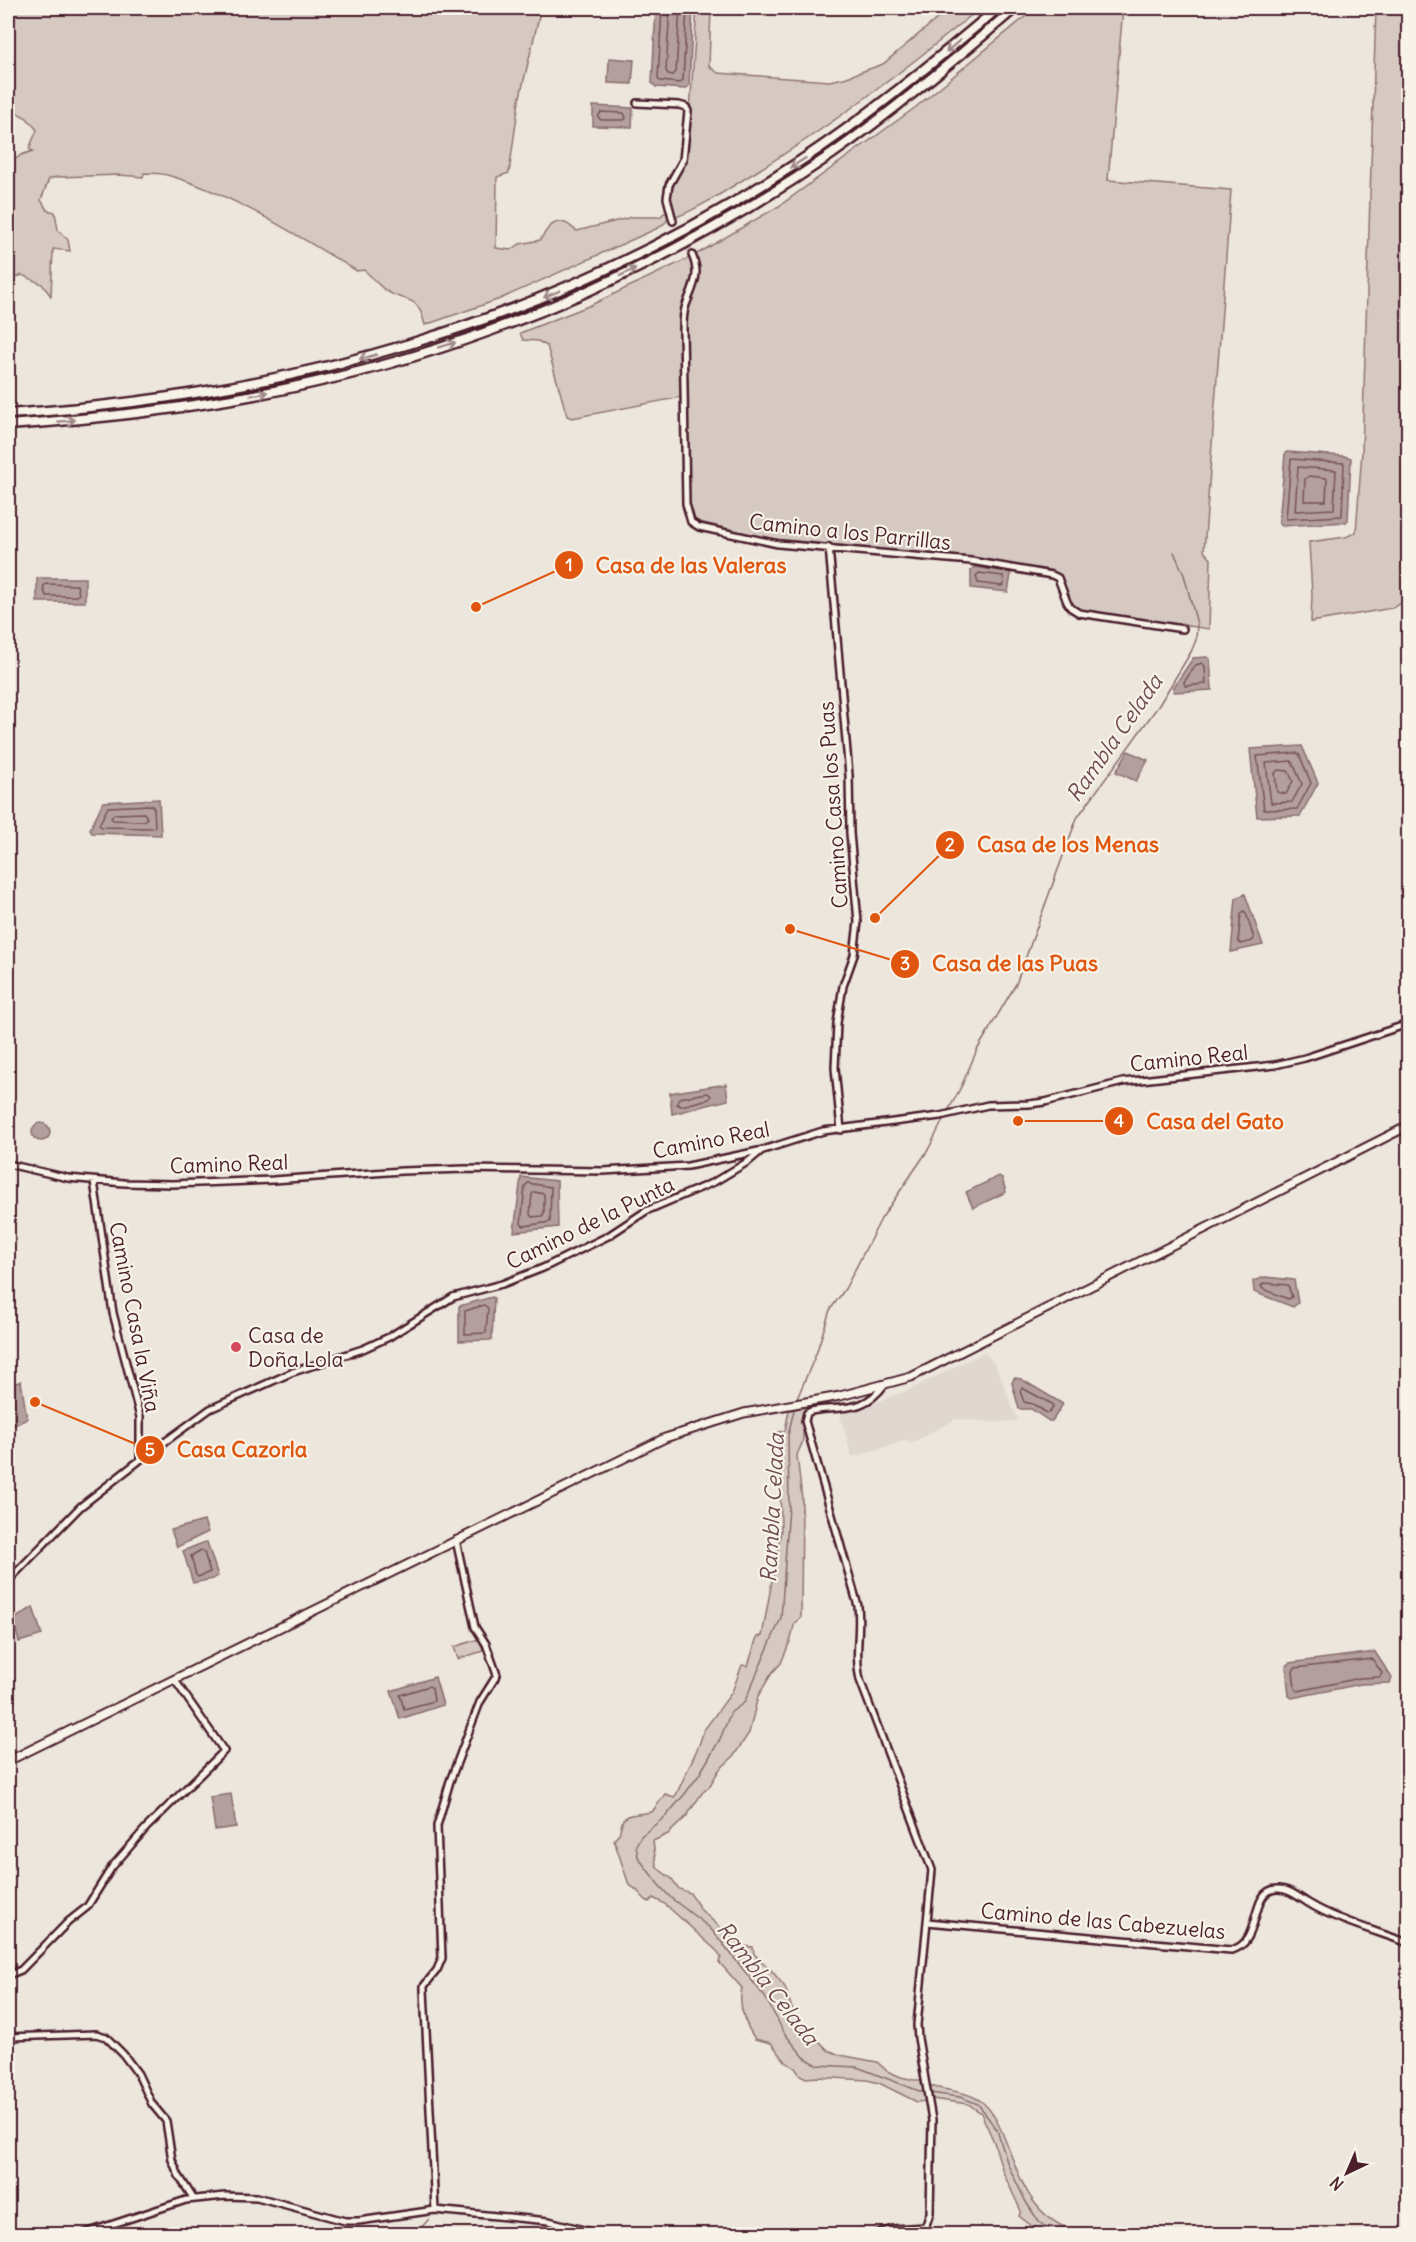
<svg xmlns="http://www.w3.org/2000/svg" width="1416" height="2242" font-family="Delius,sans-serif">
<style>
.built{fill:#e0d7d0}
.green{fill:#d5c9c2;stroke:#907476;stroke-width:1.5}
.water{fill:#b39f9d;stroke:#896c6f;stroke-width:1.5}
.lines{fill:none;stroke-linecap:round;stroke-linejoin:round}
.shore{stroke:#745259;stroke-width:1.5}
.stream{stroke:#896c6f;stroke-width:1.5}
.minor-tunnel{stroke:#ccbeb9;stroke-width:5;stroke-dasharray:5 2.5;stroke-linecap:butt}
.minor-casing{stroke:#4a1f2b;stroke-width:10}
.major-casing{stroke:#4a1f2b;stroke-width:11}
.highway-casing{stroke:#4a1f2b;stroke-width:13}
.minor{stroke:#f7f3e8;stroke-width:5}
.major{stroke:#f7f3e8;stroke-width:7}
.highway{stroke:#f7f3e8;stroke-width:8}
.oneway{stroke:#a0898a}
.poi-dot{fill:#d1495b;stroke:#f7f3e8;stroke-width:2}
.labels{text-anchor:middle;dominant-baseline:central;stroke-width:4.5;stroke-linejoin:round;paint-order:stroke}
.street-label{font-size:21px;fill:#4a1f2b;stroke:#f7f3e8}
.poi-label{font-size:21px;fill:#4a1f2b;stroke:#f7f3e8;text-anchor:start}
.water-label{font-size:22px;font-style:italic;fill:#6f4c53;stroke:#f7f3e8}
.leader{fill:none;stroke:#e0560e;stroke-width:2}
.callout-dot{fill:#e0560e;stroke:#f7f3e8;stroke-width:2}
.mark-label{font-size:18px;text-anchor:middle;font-weight:bold;fill:#fff}
.callout-label{font-size:22px;text-anchor:middle;font-weight:bold;fill:#e0560e;stroke:#f7f3e8;stroke-width:4.5;stroke-linejoin:round;paint-order:stroke}
</style>
<rect width="100%" height="100%" fill="#ece6dd"/>
<filter id="ink" filterUnits="userSpaceOnUse"><feTurbulence type="fractalNoise" baseFrequency=".0167" numOctaves="2"/><feDisplacementMap in="SourceGraphic" scale="12" xChannelSelector="R" yChannelSelector="G"/><feConvolveMatrix kernelMatrix="1 2 1 2 8 2 1 2 1" color-interpolation-filters="sRGB"/></filter>
<g filter="url(#ink)">
<!-- built -->
<path class="built" d="M984,1352L995,1364L1018,1421L994,1422L956,1419L910,1444L908,1440L852,1457L840,1415L907,1391Z"/>
<!-- green -->
<path class="green" d="M8,8H541L519,101L509,173L497,177L496,248L511,250L520,244L540,240C546,231 553,218 565,223C569,224 573,229 577,231L632,217H660L664,213H667C670,221 664,224 658,228L500,299L425,325C417,291 406,305 385,290C377,284 371,276 364,270L357,271C299,237 232,193 167,175C160,173 152,173 144,173L143,177L120,175L57,177L49,179L41,200L47,210L55,212L58,230L68,240L70,251L53,249L51,296L42,284L22,275L15,278L8,275V165L21,155L33,151L29,149L37,130L27,118L8,108Z
M697,8H711L709,66L718,73L829,81L844,78L883,64L950,8H980C908,68 834,124 754,173C729,188 703,207 674,218C663,181 676,185 687,155Z
M1036,8H1123L1108,180L1231,190L1204,551L1211,559L1209,629L1080,610C1066,605 1065,588 1060,575L1051,571L931,554L766,538L699,522L692,517L690,508L686,317C689,293 706,281 695,255L779,206L916,107Z
M1376,8H1408V600L1392,608L1311,622L1312,594L1309,542L1346,537L1356,532L1362,451Z
M691,257L696,275L684,306L682,397L572,418L567,416L547,346L538,341L523,340L520,333L591,305Z
M808,1406V1411L803,1419L806,1431L803,1433V1441L797,1455L802,1499L801,1617L794,1625L791,1639L781,1663L772,1673L758,1696L749,1733L733,1757L719,1770L709,1787L702,1793L686,1817L668,1834L653,1841L656,1865L660,1870L672,1879L679,1889L690,1893L701,1910L741,1946L753,1947L754,1954L772,1971L785,1987L792,2009L801,2023L828,2050L840,2055L877,2062L887,2071L901,2077L914,2080H923L928,2101L917,2102L879,2083L867,2080L818,2077L806,2078L800,2075L795,2068L786,2062L771,2043L755,2039C745,2024 738,2005 742,1988L719,1962L721,1957L718,1952L665,1904L653,1898L649,1902C640,1897 639,1889 629,1885L614,1840L619,1834L623,1819L630,1815L652,1812L665,1794L674,1797L676,1795L699,1745L704,1730L732,1692L742,1665L748,1666L757,1637L762,1636L781,1531L779,1432L785,1431L789,1410Z
M479,1639L483,1651L458,1659L454,1647Z
M930,2086C947,2091 968,2091 982,2102C993,2111 999,2124 1004,2137C1022,2182 1031,2221 1084,2234H1042L1019,2216L1021,2211L1003,2172L994,2142L981,2113L968,2104L932,2099Z"/>
<!-- water -->
<path class="water" d="M656,8H693L689,86L685,89L656,87L652,83Z
M609,58L634,60L632,84L608,83Z
M593,106L633,108L632,127L593,126Z
M1287,452L1344,456L1351,458L1348,520L1346,522L1282,526L1279,523L1285,454Z
M974,567L1009,572L1011,575L1008,592L971,588V570Z
M37,578H85V602H37Z
M1207,657L1210,659L1212,690L1174,692L1173,688L1193,658Z
M1302,746L1318,783L1300,816L1257,817L1250,749Z
M1128,751L1148,760L1136,781L1116,772Z
M159,799L161,835L92,833L90,829L103,802Z
M1245,894L1263,945L1231,952L1236,898Z
M726,1084L728,1100L672,1114L670,1093Z
M32 1132a9 9 0 1 1 18 0a9 9 0 1 1-18 0Z
M999,1176L1002,1178L1006,1192L973,1208L966,1192Z
M521,1177L557,1181L558,1227L514,1232Z
M1265,1277L1294,1280L1298,1303L1293,1307L1254,1292L1253,1281Z
M492,1297L494,1298L492,1339L490,1340L459,1341V1306Z
M1014,1378L1021,1379L1063,1404L1052,1421H1049L1031,1409H1019L1012,1383Z
M21,1381L27,1419L8,1428V1386Z
M204,1521L208,1532L177,1547L171,1530Z
M205,1542H207L218,1576L213,1579L193,1583L183,1551Z
M33,1607L42,1635L19,1642L13,1620Z
M1375,1652L1392,1678L1390,1683L1361,1684L1292,1698L1289,1696L1286,1666L1289,1663Z
M435,1677L443,1705L400,1719L391,1691Z
M231,1794L236,1827L215,1830L210,1797Z"/>
<g class="lines">
<!-- shore -->
<path class="shore" d="M662,8L658,79L660,81L680,83L683,80L687,8
M670,8L666,71L668,74L673,75L676,72L680,8
M601,112L624,113L626,118L624,120H601L598,117Z
M1291,459L1344,463L1342,516L1286,519Z
M1298,467L1336,470L1334,509L1295,511Z
M1309,476L1327,478L1326,501H1304L1305,479Z
M979,573L1003,576L1004,585L1001,586L978,583L976,576Z
M46,584L77,585L79,594L76,596H46L43,587Z
M1202,663L1205,666L1206,684L1185,686L1184,682L1196,665Z
M1296,753L1299,754L1311,783L1297,809L1264,810L1257,756Z
M1292,761L1302,784L1292,802L1271,803L1266,763Z
M1278,770L1288,771L1293,781L1286,794L1277,792L1275,773Z
M151,805L154,808L155,826L153,828L102,827L99,825L108,807Z
M144,813L147,818L144,821L113,820L111,818L114,814Z
M1244,911L1246,913L1254,939L1252,941L1241,944L1238,941L1241,914Z
M708,1093L711,1096L709,1099L681,1106L677,1104L679,1098Z
M528,1183L551,1187L550,1222L524,1226L521,1224L525,1186Z
M535,1192L544,1194V1213L542,1216L532,1217L530,1214L532,1194Z
M1264,1283L1288,1285L1292,1297L1288,1299L1263,1289L1261,1286Z
M484,1305L488,1308L486,1333L465,1334V1311Z
M1022,1388L1052,1404L1053,1407L1050,1412L1047,1413L1033,1404L1024,1402L1020,1391Z
M201,1550L204,1552L210,1572L198,1577L196,1575L191,1556Z
M1372,1659L1382,1673L1380,1677L1360,1678L1298,1691L1295,1689L1293,1671L1295,1668Z
M429,1686L432,1688L434,1701L404,1709L400,1695Z"/>
<!-- stream -->
<path class="stream" d="M948,1111L961,1087L977,1050L1016,984L1077,818L1159,705L1191,652L1196,640L1197,624L1184,575L1174,552
M796,1401L816,1354L830,1310L845,1289L881,1219L928,1150L944,1118
M795,1406L788,1435L789,1507L781,1618L744,1703L731,1712L720,1739L699,1775L684,1795L666,1816L641,1836L636,1845L638,1857L658,1884L671,1898L710,1928L720,1940L765,1997L785,2034L804,2057L817,2065L857,2067L922,2092L960,2097L978,2104L997,2130L1008,2165L1026,2202L1039,2222L1056,2234
M415,2234L429,2219"/>
<!-- minor-tunnel -->
<path class="minor-tunnel" d="M673,221L692,255"/>
<defs>
<path id="minor" d="M637,103L679,105L686,107L688,111L683,160L669,185L667,198L673,221
M692,255C701,275 693,286 686,305C683,313 683,321 683,329L686,504L691,522L699,527L778,544L971,561L1052,575L1058,578L1067,602L1071,608L1079,613L1183,629
M829,547L849,775L850,833L858,922L854,955L843,986L837,1023L835,1068L841,1130
M8,1164L68,1178L124,1183L173,1184L273,1180L402,1171L466,1169L603,1171L688,1166L763,1150L823,1131L940,1116L988,1105L1029,1104L1045,1102L1123,1082L1275,1065L1305,1058L1408,1024
M94,1181L113,1313L140,1417V1460
M885,1384C862,1415 842,1405 811,1411L807,1413L805,1421L858,1606C861,1631 854,1655 860,1680L932,1870L917,2025L918,2038L932,2120L930,2213L923,2234
M8,1581L80,1507L140,1460L210,1409L293,1372L363,1349L389,1337L453,1297L502,1284L543,1268L608,1236L646,1211L714,1182L749,1161L761,1151
M927,1922L1231,1950C1263,1944 1248,1890 1277,1889C1289,1888 1301,1899 1310,1904C1336,1920 1379,1932 1408,1943
M8,1975L21,1970L68,1922L87,1907L112,1867L146,1828L224,1751L174,1679
M8,2037L96,2034L106,2037L123,2054L138,2074L152,2104L166,2121L172,2160L179,2176L193,2198
M435,2210L424,1990V1986L437,1970L442,1958L437,1826L450,1781L480,1702L497,1675L486,1644L475,1627L456,1540
M83,2234L186,2200L225,2196L257,2197L345,2221H359L435,2210L549,2221L599,2234
M876,2234L893,2229L926,2227"/>
<path id="major" d="M8,1761L665,1438L744,1413L840,1396L911,1377L1408,1126"/>
<path id="highway" d="M8,414C286,396 544,325 780,174C858,125 928,67 998,8
M8,425C110,418 212,406 312,383C497,342 676,261 832,154C896,109 956,59 1015,8"/>
</defs>
<!-- minor casing -->
<use href="#minor" class="minor-casing"/>
<!-- major casing -->
<use href="#major" class="major-casing"/>
<!-- highway casing -->
<use href="#highway" class="highway-casing"/>
<!-- minor -->
<use href="#minor" class="minor"/>
<!-- major -->
<use href="#major" class="major"/>
<!-- highway -->
<use href="#highway" class="highway"/>
</g>
<!-- one-way arrows -->
<defs><path id="oneway-shaft" d="M-6 0H5M1.5-3L5.5 0L1.5 3" fill="none" stroke-width="1.6" stroke-linecap="round" stroke-linejoin="round" transform="scale(1.5)"/></defs>
<g class="oneway">
<use href="#oneway-shaft" transform="translate(953 46) rotate(140)"/>
<use href="#oneway-shaft" transform="translate(798 163) rotate(147)"/>
<use href="#oneway-shaft" transform="translate(628 272) rotate(-26)"/>
<use href="#oneway-shaft" transform="translate(552 294) rotate(157)"/>
<use href="#oneway-shaft" transform="translate(447 345) rotate(-17)"/>
<use href="#oneway-shaft" transform="translate(368 357) rotate(164)"/>
<use href="#oneway-shaft" transform="translate(259 394) rotate(-10)"/>
<use href="#oneway-shaft" transform="translate(66 421) rotate(-5)"/>
</g>
</g>
<!-- markers -->
<circle class="poi-dot" cx="236" cy="1347" r="6"/>
<g class="labels">
<!-- street labels -->
<g class="street-label">
<text transform="translate(850 532) rotate(6)">Camino a los Parrillas</text>
<text transform="translate(833 805) rotate(-94)">Camino Casa los Puas</text>
<text transform="translate(1189 1058) rotate(-6)">Camino Real</text>
<text transform="translate(711 1140) rotate(-11)">Camino Real</text>
<text transform="translate(229 1164) rotate(-2)">Camino Real</text>
<text transform="translate(590 1223) rotate(-26)">Camino de la Punta</text>
<text transform="translate(135 1317) rotate(79)">Camino Casa la Viña</text>
<text transform="translate(1103 1921) rotate(5)">Camino de las Cabezuelas</text>
</g>
<!-- poi labels -->
<g class="poi-label">
<text x="248" y="1335">Casa de<tspan x="248" dy="24">Doña Lola</tspan></text>
</g>
<!-- water labels -->
<g class="water-label">
<text transform="translate(1114 738) rotate(-55)">Rambla Celada</text>
<text transform="translate(772 1508) rotate(-87)">Rambla Celada</text>
<text transform="translate(768 1983) rotate(52)">Rambla Celada</text>
</g>
</g>
<!-- callouts -->
<path class="leader" d="M476 607L569 565M875 918L950 845M790 929L905 964M1018 1121L1119 1121M35 1402L150 1450"/>
<g class="callout-dot">
<circle cx="476" cy="607" r="6"/>
<circle cx="875" cy="918" r="6"/>
<circle cx="790" cy="929" r="6"/>
<circle cx="1018" cy="1121" r="6"/>
<circle cx="35" cy="1402" r="6"/>
<circle cx="569" cy="565" r="15"/>
<circle cx="950" cy="845" r="15"/>
<circle cx="905" cy="964" r="15"/>
<circle cx="1119" cy="1121" r="15"/>
<circle cx="150" cy="1450" r="15"/>
</g>
<g class="mark-label">
<text x="569" y="571">1</text>
<text x="950" y="851">2</text>
<text x="905" y="970">3</text>
<text x="1119" y="1127">4</text>
<text x="150" y="1456">5</text>
</g>
<g class="callout-label">
<text x="691" y="573">Casa de las Valeras</text>
<text x="1068" y="852">Casa de los Menas</text>
<text x="1015" y="971">Casa de las Puas</text>
<text x="1215" y="1129">Casa del Gato</text>
<text x="242" y="1457">Casa Cazorla</text>
</g>
<!-- margin -->
<rect width="1416" height="2242" fill="none" stroke="#f7f3e8" stroke-width="30"/>
<rect x="15" y="15" width="1386" height="2212" fill="none" stroke="#4a1f2b" stroke-width="2" filter="url(#ink)"/>
<!-- north arrow -->
<g transform="translate(1347 2173) rotate(224)" stroke="#f7f3e8" stroke-width="4.5" paint-order="stroke">
<path d="M0-4.5L10 22L0 15L-10 22Z" fill="#4a1f2b"/>
<text y="-9" font-size="16" font-weight="bold" text-anchor="middle" fill="#4a1f2b">N</text>
</g>
</svg>
